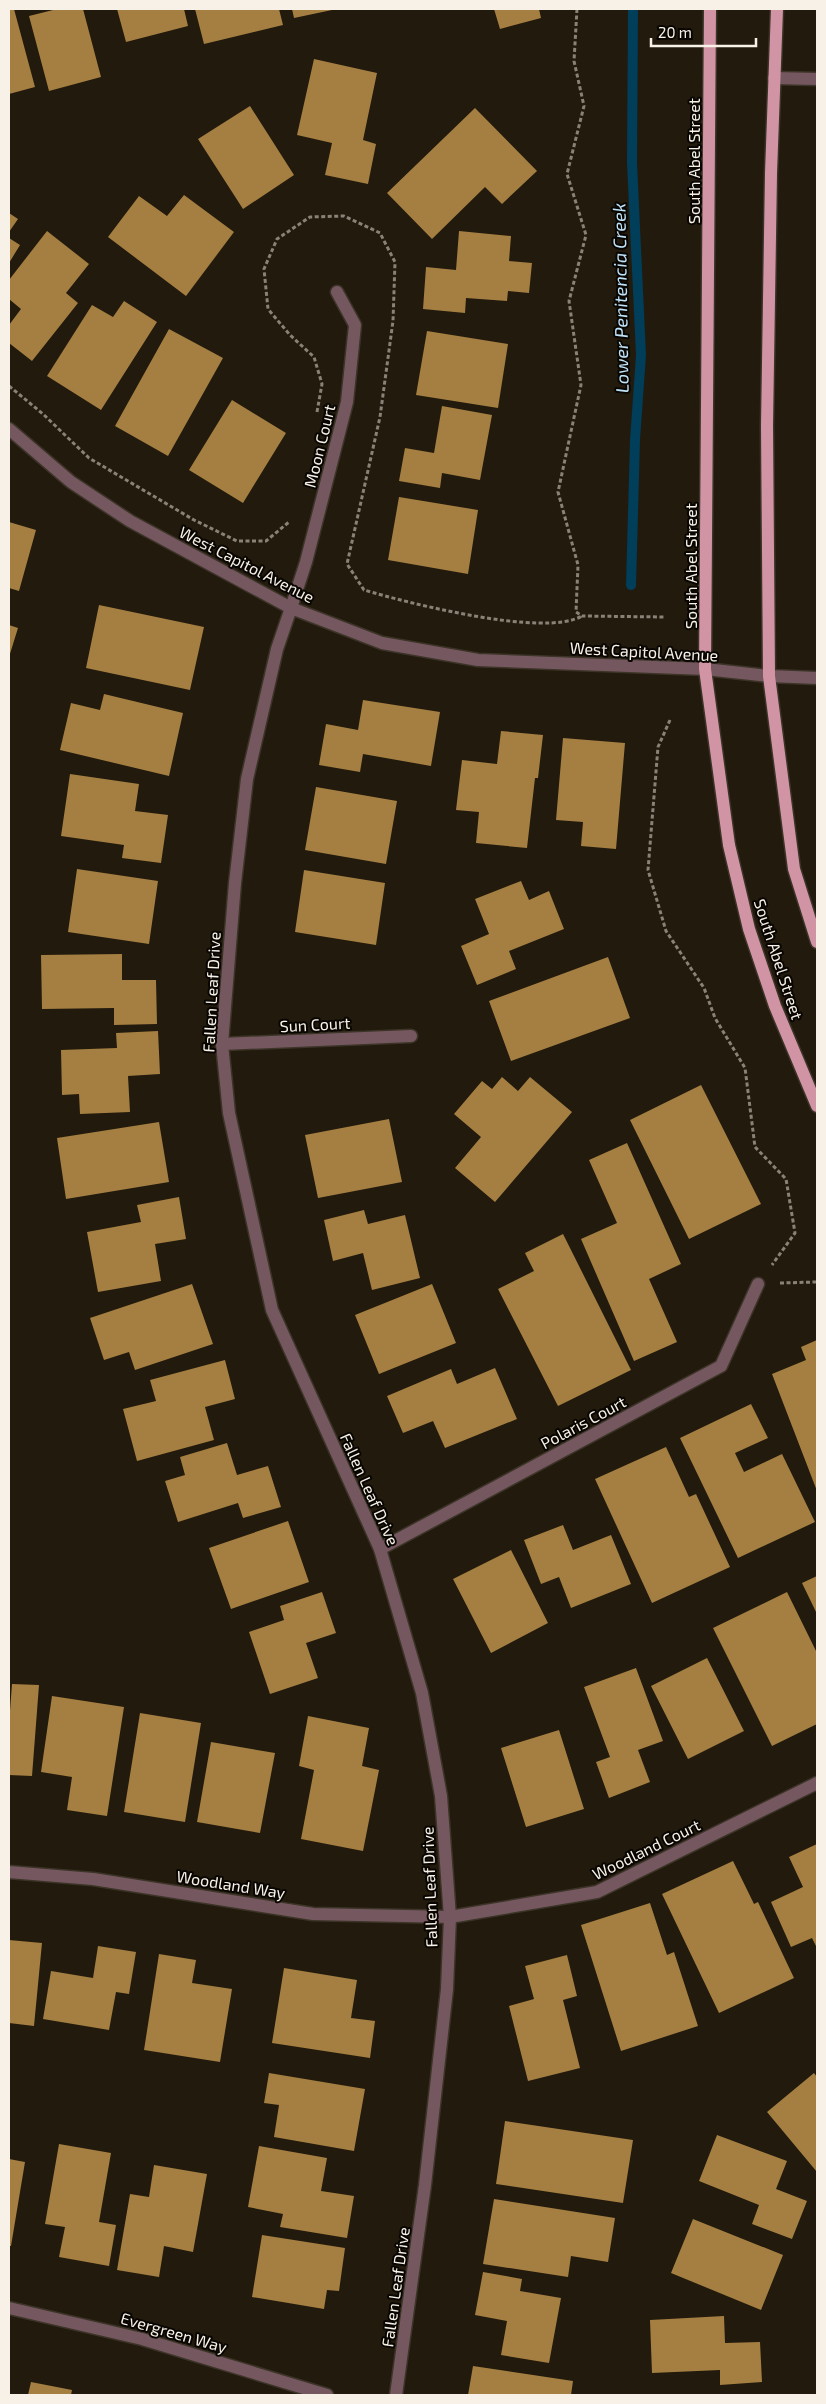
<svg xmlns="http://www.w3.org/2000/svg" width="826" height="2404" font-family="'Exo 2',sans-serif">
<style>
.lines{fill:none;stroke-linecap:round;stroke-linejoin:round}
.stream{stroke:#003e59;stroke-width:10}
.building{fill:#a47f41}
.service-casing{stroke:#3c3427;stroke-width:15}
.minor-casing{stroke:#3c3427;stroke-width:15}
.tertiary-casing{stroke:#3c3427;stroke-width:15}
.primary-casing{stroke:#3c3427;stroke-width:15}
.path{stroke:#898277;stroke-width:3;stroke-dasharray:4 2.5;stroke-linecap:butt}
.service{stroke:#755760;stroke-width:12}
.minor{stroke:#755760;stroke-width:12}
.tertiary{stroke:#755760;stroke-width:12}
.primary{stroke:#d194a5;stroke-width:12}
.labels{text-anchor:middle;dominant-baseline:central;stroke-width:4;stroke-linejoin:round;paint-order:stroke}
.street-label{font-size:16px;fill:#f7f1e8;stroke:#090602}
.water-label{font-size:18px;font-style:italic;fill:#bfe4fa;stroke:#090602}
</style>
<rect width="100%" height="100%" fill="#221a0d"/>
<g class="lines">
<!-- stream -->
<path class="stream" d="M631,585L635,440L641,355L632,163L633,9"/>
</g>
<!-- building -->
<path class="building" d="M9,9H14L35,87L9,94Z
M57,9H83L101,77L49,91L29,16Z
M117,9H184L188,26L126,42Z
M195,9H279L283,25L204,44Z
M292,9H332V10L294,18Z
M494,9H539L541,18L500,29Z
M314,59L377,73L363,140L376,144L368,184L325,175L332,143L297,135Z
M250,106L294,175L243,209L198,139Z
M475,108L537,171L502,204L485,187L432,239L387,193Z
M184,195L234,232L186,296L108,237L139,196L167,216Z
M9,213L18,219L9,232Z
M47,231L89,264L66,293L78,303L32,361L9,343V325L21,309L9,299V280Z
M459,231L511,236L509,261L532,263L529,293L508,291L507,301L466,298L465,313L423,309L426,267L456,270Z
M9,238L20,245L9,263Z
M124,301L157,322L101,410L47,376L92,305L113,317Z
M169,329L223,358L168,456L115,426Z
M427,331L508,344L498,408L416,395Z
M232,400L286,433L243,503L189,470Z
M442,406L492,415L480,480L442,473L440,488L399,481L405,448L434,453Z
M399,497L478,510L468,574L388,560Z
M9,522L36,530L19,591L9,588Z
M99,605L204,627L190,690L86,668Z
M9,625L18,628L9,657Z
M104,694L183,713L169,776L60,750L71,703L100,710Z
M363,700L440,712L431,766L363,754L360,772L319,765L326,724L358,730Z
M501,731L543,735L538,778H535L527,848L476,843L479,812L456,810L462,760L497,764Z
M563,738L625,743L616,849L581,846L583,822L556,820Z
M70,774L139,784L135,811L168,815L161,863L122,858L124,845L61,836Z
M316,787L397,801L386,864L305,850Z
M77,869L158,881L149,944L68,932Z
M304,870L385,883L376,945L295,932Z
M521,881L529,900L549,891L564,929L509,951L516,969L477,985L461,946L489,934L475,899Z
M122,954V980H156L157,1024L114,1025V1008L42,1009L41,955Z
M608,957L630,1018L511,1061L489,1001Z
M158,1031L160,1074L128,1076L130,1112L80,1114L79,1094L62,1095L61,1050L117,1048L116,1033Z
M502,1077L518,1091L530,1077L572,1112L495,1202L455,1168L481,1137L454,1114L482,1081L492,1089Z
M701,1085L761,1204L689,1239L630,1120Z
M389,1119L402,1182L318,1198L305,1135Z
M159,1122L169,1182L66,1199L57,1138Z
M627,1143L681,1264L649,1279L677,1342L634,1361L581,1239L617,1223L589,1160Z
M179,1197L186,1239L155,1244L161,1281L98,1292L87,1232L141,1222L137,1205Z
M364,1210L368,1224L405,1215L420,1278L372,1290L363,1253L333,1261L324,1220Z
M563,1234L631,1370L558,1406L498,1289L534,1271L525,1253Z
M192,1284L213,1344L135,1370L129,1352L104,1360L90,1318Z
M432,1284L456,1343L379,1374L355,1315Z
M817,1340V1491L772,1374L806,1360L801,1347Z
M225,1360L235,1399L205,1407L214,1440L137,1461L123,1409L156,1401L150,1380Z
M495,1368L517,1419L445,1448L433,1421L403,1433L387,1396L451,1369L457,1384Z
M751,1404L768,1438L735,1453L744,1472L782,1454L815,1522L738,1558L680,1438Z
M227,1443L237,1475L268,1466L281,1507L243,1518L238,1503L178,1522L165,1481L185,1475L180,1457Z
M666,1447L689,1497L696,1494L730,1567L652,1603L595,1479Z
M288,1521L309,1582L231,1609L209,1548Z
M563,1525L573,1550L611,1535L631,1584L571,1608L559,1577L541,1584L524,1540Z
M511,1550L548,1623L491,1653L453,1579Z
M817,1576V1614L802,1583Z
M322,1592L336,1633L306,1643L318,1678L270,1694L249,1632L284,1620L280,1606Z
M787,1592L817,1653V1724L772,1746L713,1628Z
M707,1658L744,1731L688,1759L651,1686Z
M636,1668L663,1741L638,1750L650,1782L609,1798L596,1762L610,1757L584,1687Z
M12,1684L39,1685L32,1776L9,1775V1724Z
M52,1696L124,1707L107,1816L67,1810L72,1777L41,1772Z
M140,1713L201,1723L185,1822L124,1812Z
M308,1716L369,1728L362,1766L379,1770L363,1851L301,1839L314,1770L299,1766Z
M559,1730L584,1809L526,1827L501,1748Z
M211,1742L275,1753L260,1833L197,1822Z
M817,1844V1948L812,1938L791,1947L771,1902L803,1887L789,1857Z
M733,1861L754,1904L758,1902L794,1978L719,2013L662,1894Z
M650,1903L667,1955L674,1952L698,2026L621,2051L581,1925Z
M9,1940L42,1943L34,2026L9,2023Z
M98,1946L136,1952L129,1994L116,1992L109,2030L43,2019L51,1971L93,1978Z
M159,1954L196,1960L192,1983L232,1989L220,2062L144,2050Z
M567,1955L577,1996L563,2000L580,2068L528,2081L509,2006L534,1999L525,1966Z
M284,1968L357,1980L351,2018L375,2021L370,2058L272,2043Z
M269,2073L365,2089L354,2151L274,2137L279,2105L264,2103Z
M814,2073L817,2077V2172L767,2112Z
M505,2121L633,2140L623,2203L496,2184Z
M717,2135L787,2161L776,2189L807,2201L792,2239L752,2224L759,2205L699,2181Z
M59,2144L111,2153L99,2222L116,2225L109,2266L59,2257L65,2227L45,2224Z
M259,2146L327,2158L321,2191L354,2196L347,2238L280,2227L283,2214L248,2207Z
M9,2159L25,2162L11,2246H9Z
M154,2165L207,2174L193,2252L164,2246L159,2277L117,2270L130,2194L149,2197Z
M494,2199L615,2218L608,2262L571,2256L568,2277L483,2264Z
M693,2219L783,2255L761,2310L671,2273Z
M262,2235L345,2248L339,2291L327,2290L324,2309L252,2297Z
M483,2272L522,2279L520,2291L561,2298L549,2363L501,2355L507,2321L475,2315Z
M724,2316L725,2343L760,2342L762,2382L720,2385V2370L652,2373L650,2320Z
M473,2366L573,2381L571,2395H468Z
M31,2382L72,2390L71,2395H28Z"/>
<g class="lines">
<defs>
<path id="service" d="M774,78L817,79"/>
<path id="minor" d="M291,608L306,562L347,402L355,325L337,292
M769,676L817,678
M222,1044L411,1036
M380,1549L721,1366L758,1284
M9,1872L93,1879L313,1914L450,1917L597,1892L817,1783
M9,2308L142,2339L327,2395"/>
<path id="tertiary" d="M9,429L71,482L130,521L291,608L382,643L478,660L705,669L769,676
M291,608L277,649L247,779L235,883L222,1044L229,1113L272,1310L380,1549L422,1693L441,1796L450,1917L447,1989L425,2185L396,2395"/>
<path id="primary" d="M710,9L705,669L729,845L749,929L775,1006L817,1106
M777,9L771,173L767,426L769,676L794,869L817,942"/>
</defs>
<!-- service casing -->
<use href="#service" class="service-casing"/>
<!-- minor casing -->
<use href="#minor" class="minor-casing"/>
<!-- tertiary casing -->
<use href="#tertiary" class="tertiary-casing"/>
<!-- primary casing -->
<use href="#primary" class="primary-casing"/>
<!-- path -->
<path class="path" d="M577,9L574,61L584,106L567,174L586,235L569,301L581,385L558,492L578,565L576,612L582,616L664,617
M9,386L43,414L89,458L194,520L237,541H266L289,522
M317,412L322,384L314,357L290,335L268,309L264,269L277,239L310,217L344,216L380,233L395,262L393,321L380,417L347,564L364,590C408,603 544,638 582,616
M670,720L658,747L648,870L666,931L704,988L715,1018L745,1068L755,1147L786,1179L795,1233L772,1265
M780,1283L817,1282"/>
<!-- service -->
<use href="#service" class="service"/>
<!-- minor -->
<use href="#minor" class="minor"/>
<!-- tertiary -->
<use href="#tertiary" class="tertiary"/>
<!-- primary -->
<use href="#primary" class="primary"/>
</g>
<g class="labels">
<!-- street labels -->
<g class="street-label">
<text transform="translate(693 161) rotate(-90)">South Abel Street</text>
<text transform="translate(319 446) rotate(-76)">Moon Court</text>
<text transform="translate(247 564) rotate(27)">West Capitol Avenue</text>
<text transform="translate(690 566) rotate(-90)">South Abel Street</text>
<text transform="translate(644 651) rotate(3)">West Capitol Avenue</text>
<text transform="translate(779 959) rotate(72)">South Abel Street</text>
<text transform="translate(211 992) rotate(-87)">Fallen Leaf Drive</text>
<text transform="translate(315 1024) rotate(-3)">Sun Court</text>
<text transform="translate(583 1422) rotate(-28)">Polaris Court</text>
<text transform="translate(370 1489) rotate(66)">Fallen Leaf Drive</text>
<text transform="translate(646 1849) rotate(-26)">Woodland Court</text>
<text transform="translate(231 1884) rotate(9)">Woodland Way</text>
<text transform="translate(429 1887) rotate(-92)">Fallen Leaf Drive</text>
<text transform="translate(395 2287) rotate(-82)">Fallen Leaf Drive</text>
<text transform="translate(174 2332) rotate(16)">Evergreen Way</text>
</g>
<!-- water labels -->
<g class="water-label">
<text transform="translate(620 298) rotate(-91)">Lower Penitencia Creek</text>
</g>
</g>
<!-- border -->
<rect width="826" height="2404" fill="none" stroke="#f7f1e8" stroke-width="20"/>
<!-- scale -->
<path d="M651 38v8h105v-8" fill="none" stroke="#f7f1e8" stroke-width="2.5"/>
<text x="658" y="38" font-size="15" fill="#f7f1e8" stroke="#090602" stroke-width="4" paint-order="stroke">20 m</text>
</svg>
